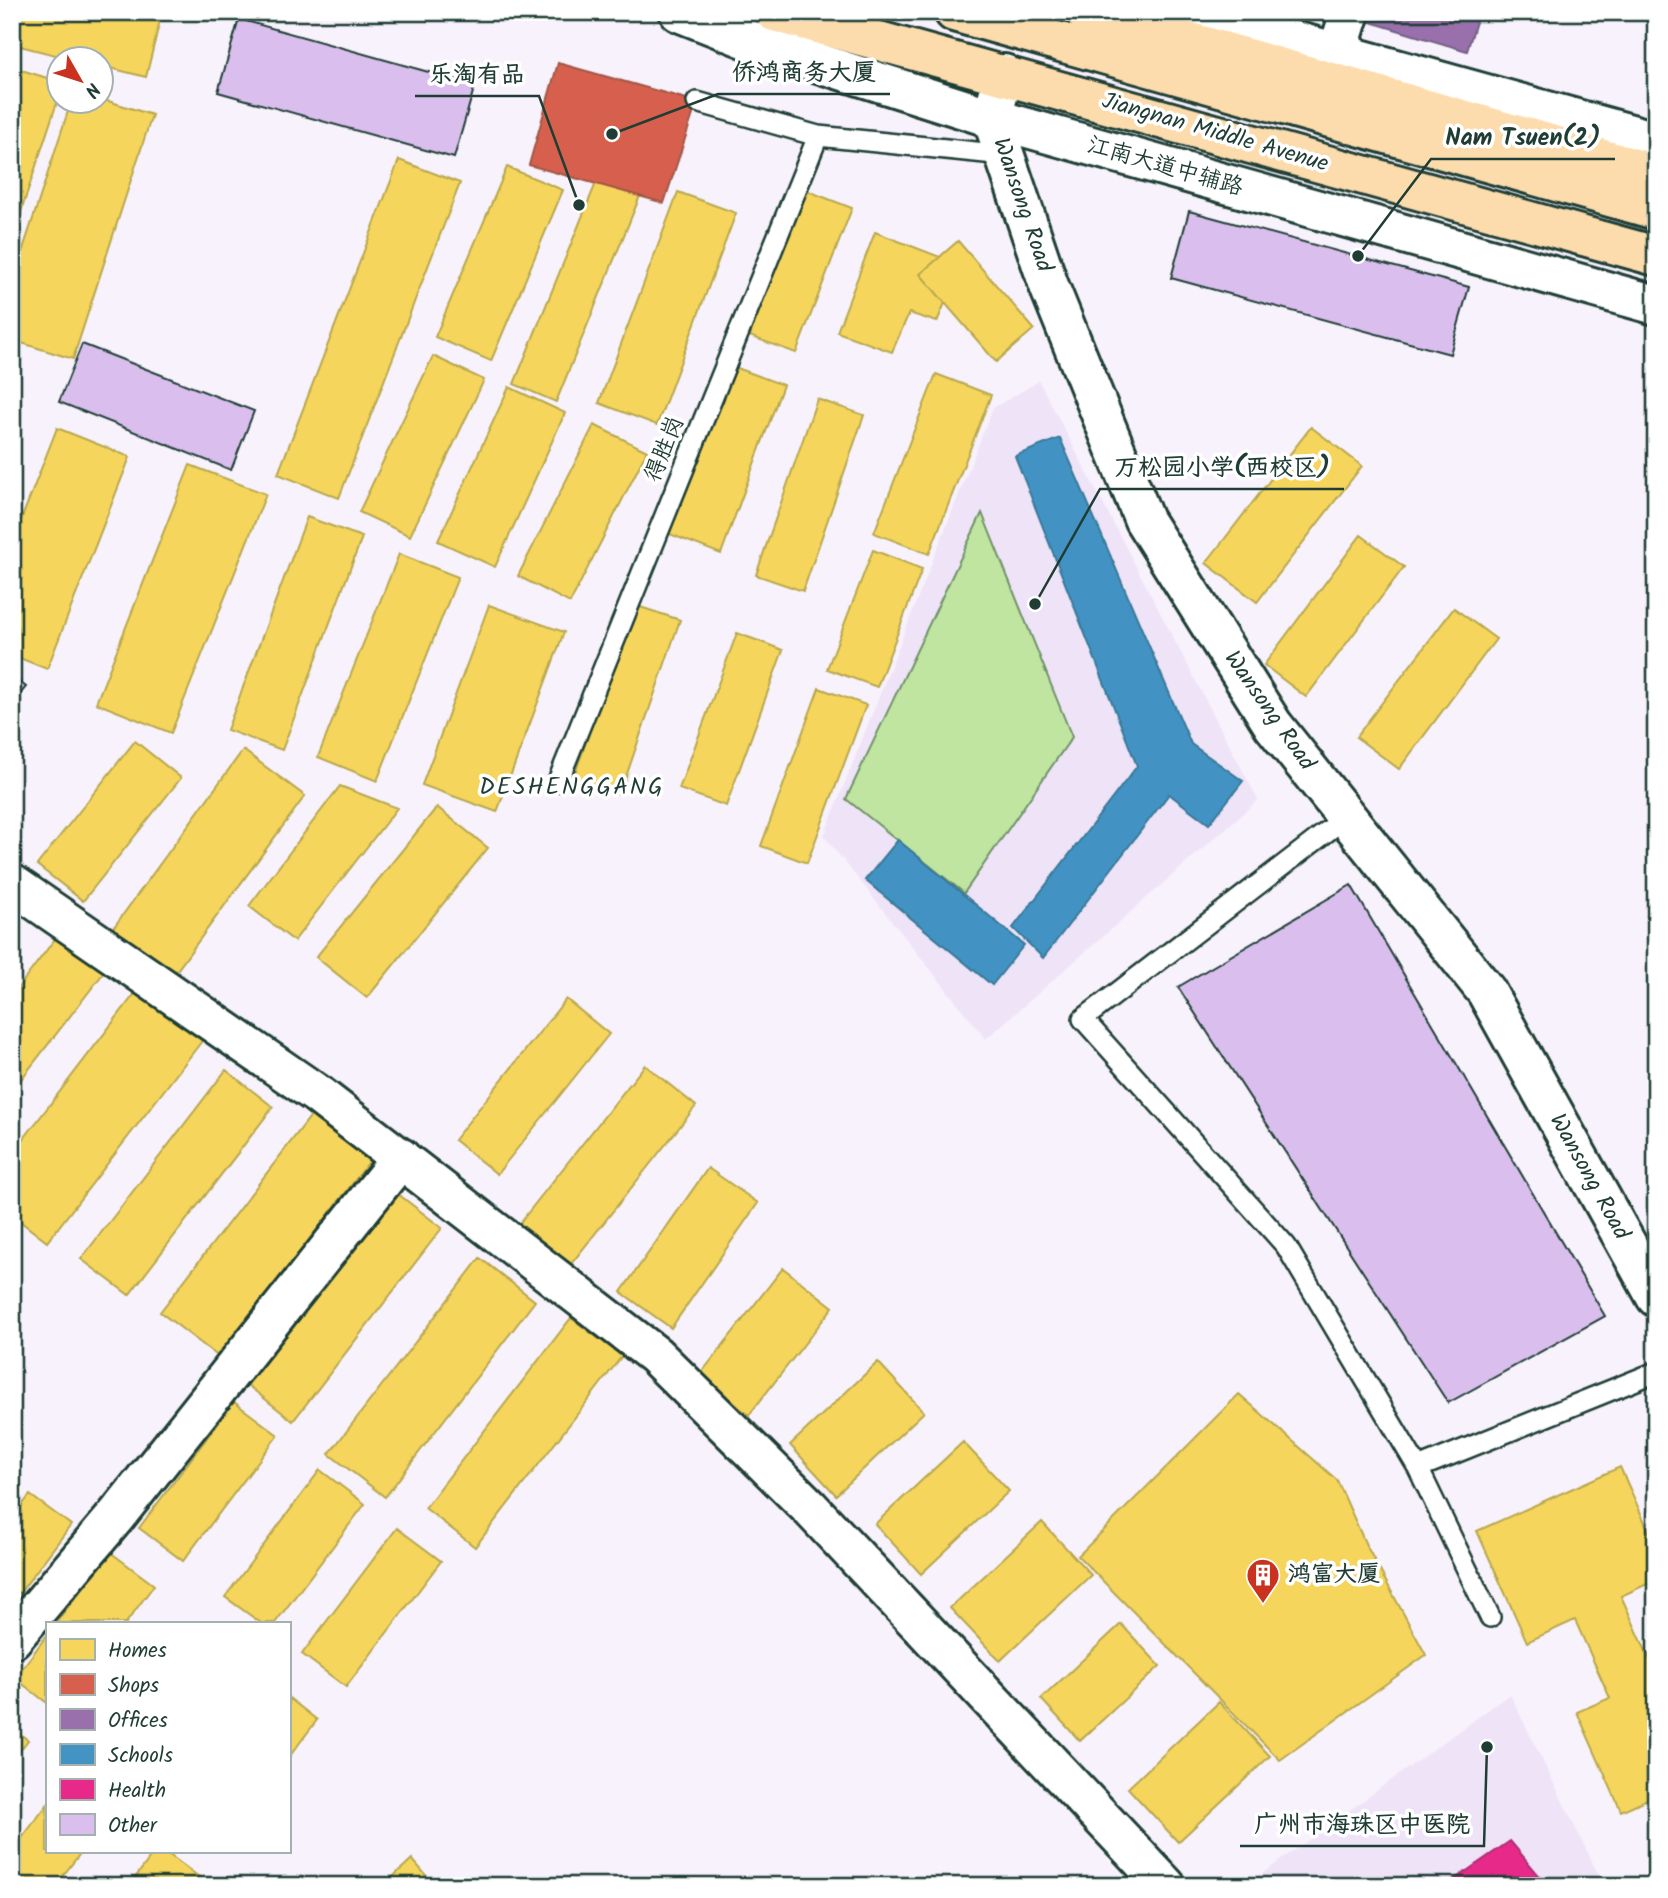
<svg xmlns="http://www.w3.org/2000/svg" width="1668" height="1898" font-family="Kalam,'LXGW WenKai TC',sans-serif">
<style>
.built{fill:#efe3f8}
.park{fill:#bfe5a0;stroke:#6f916a;stroke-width:2}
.homes{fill:#f6d55c;stroke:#b6a750;stroke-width:2}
.shops{fill:#d6604d;stroke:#9f5646;stroke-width:2}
.offices{fill:#9970ab;stroke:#746187;stroke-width:2}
.schools{fill:#4393c3;stroke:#387998;stroke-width:2}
.health{fill:#e7298a;stroke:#ab2f70;stroke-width:2}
.building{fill:#dabfee;stroke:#1f3d34;stroke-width:2}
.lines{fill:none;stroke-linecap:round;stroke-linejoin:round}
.lane-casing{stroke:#1f3d34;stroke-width:24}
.street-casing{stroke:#1f3d34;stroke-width:44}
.secondary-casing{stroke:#1f3d34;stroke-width:44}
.primary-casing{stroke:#1f3d34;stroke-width:44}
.highway-casing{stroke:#1f3d34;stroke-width:44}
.lane{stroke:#fff;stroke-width:19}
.street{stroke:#fff;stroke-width:38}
.secondary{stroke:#fff;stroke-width:38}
.primary{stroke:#fcdcac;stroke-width:38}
.highway{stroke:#fcdcac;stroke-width:38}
.labels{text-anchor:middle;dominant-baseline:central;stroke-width:7;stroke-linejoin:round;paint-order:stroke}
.street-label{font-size:23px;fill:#1f3d34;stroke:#fff}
.poi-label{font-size:23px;font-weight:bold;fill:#1f3d34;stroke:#fff;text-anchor:start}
.neighbourhood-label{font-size:24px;letter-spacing:2px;fill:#1f3d34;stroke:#fff}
.leader{fill:none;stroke:#1f3d34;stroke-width:2.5}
.callout-dot{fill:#1f3d34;stroke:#fff;stroke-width:2.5}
.callout-label{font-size:24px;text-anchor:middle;font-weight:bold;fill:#1f3d34;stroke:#fff;stroke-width:7;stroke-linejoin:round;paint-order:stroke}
</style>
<rect width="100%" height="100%" fill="#f8f2fc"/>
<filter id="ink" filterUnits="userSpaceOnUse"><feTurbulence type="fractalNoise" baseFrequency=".0143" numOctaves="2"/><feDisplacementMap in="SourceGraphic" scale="14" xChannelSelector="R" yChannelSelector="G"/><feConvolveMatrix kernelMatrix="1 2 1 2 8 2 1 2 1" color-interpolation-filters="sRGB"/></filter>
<g filter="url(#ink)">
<!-- built -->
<path class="built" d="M1039,381L1258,800L986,1039L824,836L993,408Z
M1510,1694L1604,1886H1245Z"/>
<!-- park -->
<path class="park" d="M982,513L1072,737L964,893L846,799Z"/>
<!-- homes -->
<path class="homes" d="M12,12H162L146,77L102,66V60H75L12,44Z
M12,67L60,82V93L12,239Z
M102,99L152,115L73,359L12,340V283L71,102H102Z
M399,160L460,183L339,498L278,474Z
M507,167L563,190L491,361L435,337Z
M598,178L640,196L556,402L514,384Z
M800,188L852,208L796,353L744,334Z
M678,192L736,213L657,425L599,403Z
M875,232L940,257L920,274L945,303L937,322L909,313L892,352L837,332Z
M958,241L1034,329L996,362L920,274Z
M433,356L484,380L410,536L359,512Z
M729,365L783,385L721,554L667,533Z
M936,374L991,395L929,554L874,533Z
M509,387L565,413L495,567L438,541Z
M817,399L864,415L803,591L756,575Z
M594,425L647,451L570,603L518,576Z
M1311,427L1362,466L1257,602L1206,563Z
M57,428L130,457L47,669L12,655V543Z
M190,465L266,494L171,733L96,703Z
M307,517L362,537L282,750L227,730Z
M1361,535L1404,567L1306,697L1264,665Z
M873,550L922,569L877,687L827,669Z
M399,554L458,577L377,781L318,757Z
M489,605L564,632L497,812L422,785Z
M634,605L680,620L620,794L573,779Z
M1454,608L1496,639L1399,769L1356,737Z
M737,633L783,650L726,806L679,789Z
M819,688L866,705L807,863L761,846Z
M135,741L181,778L83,901L37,865Z
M243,750L305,796L172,977L111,931Z
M340,786L397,808L294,941L249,906Z
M437,807L488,848L367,998L316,957Z
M58,935L105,971L12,1091V996Z
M140,987L205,1037L47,1242L12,1215V1154Z
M566,999L609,1034L497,1174L454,1140Z
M645,1065L696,1106L571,1264L519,1224Z
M226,1070L273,1107L129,1295L81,1259Z
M313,1113L372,1158L219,1357L160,1312Z
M708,1168L758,1203L671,1328L621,1292Z
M389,1187L442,1228L293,1421L241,1380Z
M480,1258L535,1301L385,1497L329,1454Z
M783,1268L833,1307L749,1415L699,1376Z
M571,1318L622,1356L475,1547L425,1508Z
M878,1362L924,1412L836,1495L790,1445Z
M1239,1394L1337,1480L1366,1545L1426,1655L1280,1760L1078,1556Z
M234,1402L278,1435L183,1561L139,1528Z
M963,1442L1009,1491L921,1574L875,1524Z
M1620,1467L1656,1547V1580L1621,1596L1656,1673V1795L1621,1811L1577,1712L1610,1698L1575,1620L1527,1642L1477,1531Z
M320,1470L365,1504L275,1623H261L225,1597Z
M30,1495L71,1525L12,1603V1518Z
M1042,1522L1091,1575L1000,1661L950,1608Z
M397,1528L441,1561L346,1687L302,1654Z
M110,1552L154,1585L126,1623H56Z
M1121,1624L1160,1666L1080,1741L1041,1699Z
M47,1635V1703L15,1678Z
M289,1698L317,1720L289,1757Z
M1219,1702L1270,1756L1178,1842L1128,1788Z
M12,1728L28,1740L12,1761Z
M47,1805V1851H82L55,1886H12V1851Z
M155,1851H164L203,1880L198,1886H129Z
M412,1859L435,1886H383Z"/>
<!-- shops -->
<path class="shops" d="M558,63L697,102L664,203L529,165Z"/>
<!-- offices -->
<path class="offices" d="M1367,12H1479L1467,51L1364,20Z"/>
<!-- schools -->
<path class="schools" d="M1060,438L1191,744L1243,781L1209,824L1169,794L1043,958L1013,928L1137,766L1015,456Z
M898,840L1024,945L992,985L865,880Z"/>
<!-- health -->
<path class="health" d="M1510,1841L1548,1886H1445Z"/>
<!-- building -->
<path class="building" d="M239,19L475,85L454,158L218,92Z
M1189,211L1469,287L1450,354L1171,278Z
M82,344L254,411L231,470L59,402Z
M12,676L26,687L12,704Z
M1351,885L1605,1316L1448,1403L1178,987Z"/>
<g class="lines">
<defs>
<path id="lane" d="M697,102L818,136L1005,155
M558,781L818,136
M1346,817L1083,1019L1286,1246L1418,1468L1490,1617
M1418,1468L1656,1372"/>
<path id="street" d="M679,12L765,46L992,118L1656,305
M1190,12L1656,141
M1338,51L1350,12
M12,884L317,1094L655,1355L810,1508L1166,1886
M12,1639L117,1515L401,1158"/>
<path id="secondary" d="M1004,74L992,118L1049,286L1144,520L1273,725L1486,991L1656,1297"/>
<path id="primary" d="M774,12L1656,256
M954,12L1656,210"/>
<path id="highway" d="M1085,12L1656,174"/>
</defs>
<!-- lane casing -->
<use href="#lane" class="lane-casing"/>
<!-- street casing -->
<use href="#street" class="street-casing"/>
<!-- secondary casing -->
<use href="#secondary" class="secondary-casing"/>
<!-- primary casing -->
<use href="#primary" class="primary-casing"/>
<!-- highway casing -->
<use href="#highway" class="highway-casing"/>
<!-- lane -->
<use href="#lane" class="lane"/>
<!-- street -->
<use href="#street" class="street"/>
<!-- secondary -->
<use href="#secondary" class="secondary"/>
<!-- primary -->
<use href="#primary" class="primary"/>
<!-- highway -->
<use href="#highway" class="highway"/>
</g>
</g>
<!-- icons -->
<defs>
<symbol id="building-pin" viewBox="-11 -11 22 30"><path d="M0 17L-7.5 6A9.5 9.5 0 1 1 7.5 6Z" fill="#c8321e" stroke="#fff"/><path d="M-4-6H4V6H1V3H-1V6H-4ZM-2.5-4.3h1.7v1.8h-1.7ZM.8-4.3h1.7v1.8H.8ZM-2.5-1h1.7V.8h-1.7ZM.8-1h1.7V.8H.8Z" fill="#fff"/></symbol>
</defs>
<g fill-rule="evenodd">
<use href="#building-pin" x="1244" y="1556" width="38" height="52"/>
</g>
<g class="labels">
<!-- street labels -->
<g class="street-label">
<text transform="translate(1215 133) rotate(16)">Jiangnan Middle Avenue</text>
<text transform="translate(1165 167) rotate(16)">江南大道中辅路</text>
<text transform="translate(1022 205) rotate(71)">Wansong Road</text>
<text transform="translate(665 449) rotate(-68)">得胜岗</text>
<text transform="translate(1269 711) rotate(55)">Wansong Road</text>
<text transform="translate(1589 1177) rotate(61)">Wansong Road</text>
</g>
<!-- poi labels -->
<g class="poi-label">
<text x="1288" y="1575">鸿富大厦</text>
</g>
<!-- neighbourhood labels -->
<g class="neighbourhood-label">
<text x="572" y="787">DESHENGGANG</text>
</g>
</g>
<!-- callouts -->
<path class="leader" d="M612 134L718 94H890M579 205L539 96H415M1358 256L1431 159H1615M1035 604L1100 489H1344M1487 1747L1484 1846H1240"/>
<g class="callout-dot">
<circle cx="612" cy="134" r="7"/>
<circle cx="579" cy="205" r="7"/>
<circle cx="1358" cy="256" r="7"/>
<circle cx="1035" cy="604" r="7"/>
<circle cx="1487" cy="1747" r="7"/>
</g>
<g class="callout-label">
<text x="804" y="80">侨鸿商务大厦</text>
<text x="477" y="82">乐淘有品</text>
<text x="1523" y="145">Nam Tsuen(2)</text>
<text x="1222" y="475">万松园小学(西校区)</text>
<text x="1362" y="1832">广州市海珠区中医院</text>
</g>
<!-- margin -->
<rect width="1668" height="1898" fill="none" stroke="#fff" stroke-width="42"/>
<rect x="21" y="21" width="1626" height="1856" fill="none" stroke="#1f3d34" stroke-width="2.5" filter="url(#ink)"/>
<!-- legend -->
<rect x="46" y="1622" width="245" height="231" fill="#ffffff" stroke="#a5b1ae" stroke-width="2"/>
<rect x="60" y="1639" width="35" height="21" fill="#f6d55c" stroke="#a5b1ae" stroke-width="2"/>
<text x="108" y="1657" font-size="21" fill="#1f3d34">Homes</text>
<rect x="60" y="1674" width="35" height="21" fill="#d6604d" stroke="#a5b1ae" stroke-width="2"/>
<text x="108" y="1692" font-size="21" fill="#1f3d34">Shops</text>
<rect x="60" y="1709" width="35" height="21" fill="#9970ab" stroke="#a5b1ae" stroke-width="2"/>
<text x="108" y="1727" font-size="21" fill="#1f3d34">Offices</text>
<rect x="60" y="1744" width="35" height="21" fill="#4393c3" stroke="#a5b1ae" stroke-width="2"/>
<text x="108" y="1762" font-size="21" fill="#1f3d34">Schools</text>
<rect x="60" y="1779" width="35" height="21" fill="#e7298a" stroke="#a5b1ae" stroke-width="2"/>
<text x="108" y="1797" font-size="21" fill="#1f3d34">Health</text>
<rect x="60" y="1814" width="35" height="21" fill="#dabfee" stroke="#a5b1ae" stroke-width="2"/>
<text x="108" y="1832" font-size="21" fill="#1f3d34">Other</text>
<!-- north arrow -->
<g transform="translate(80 80) rotate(129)"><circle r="33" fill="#ffffff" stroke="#a5b1ae" stroke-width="2"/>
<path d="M0-5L12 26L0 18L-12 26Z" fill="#c8321e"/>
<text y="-10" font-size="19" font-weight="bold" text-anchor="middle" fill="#1f3d34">N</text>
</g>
</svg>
